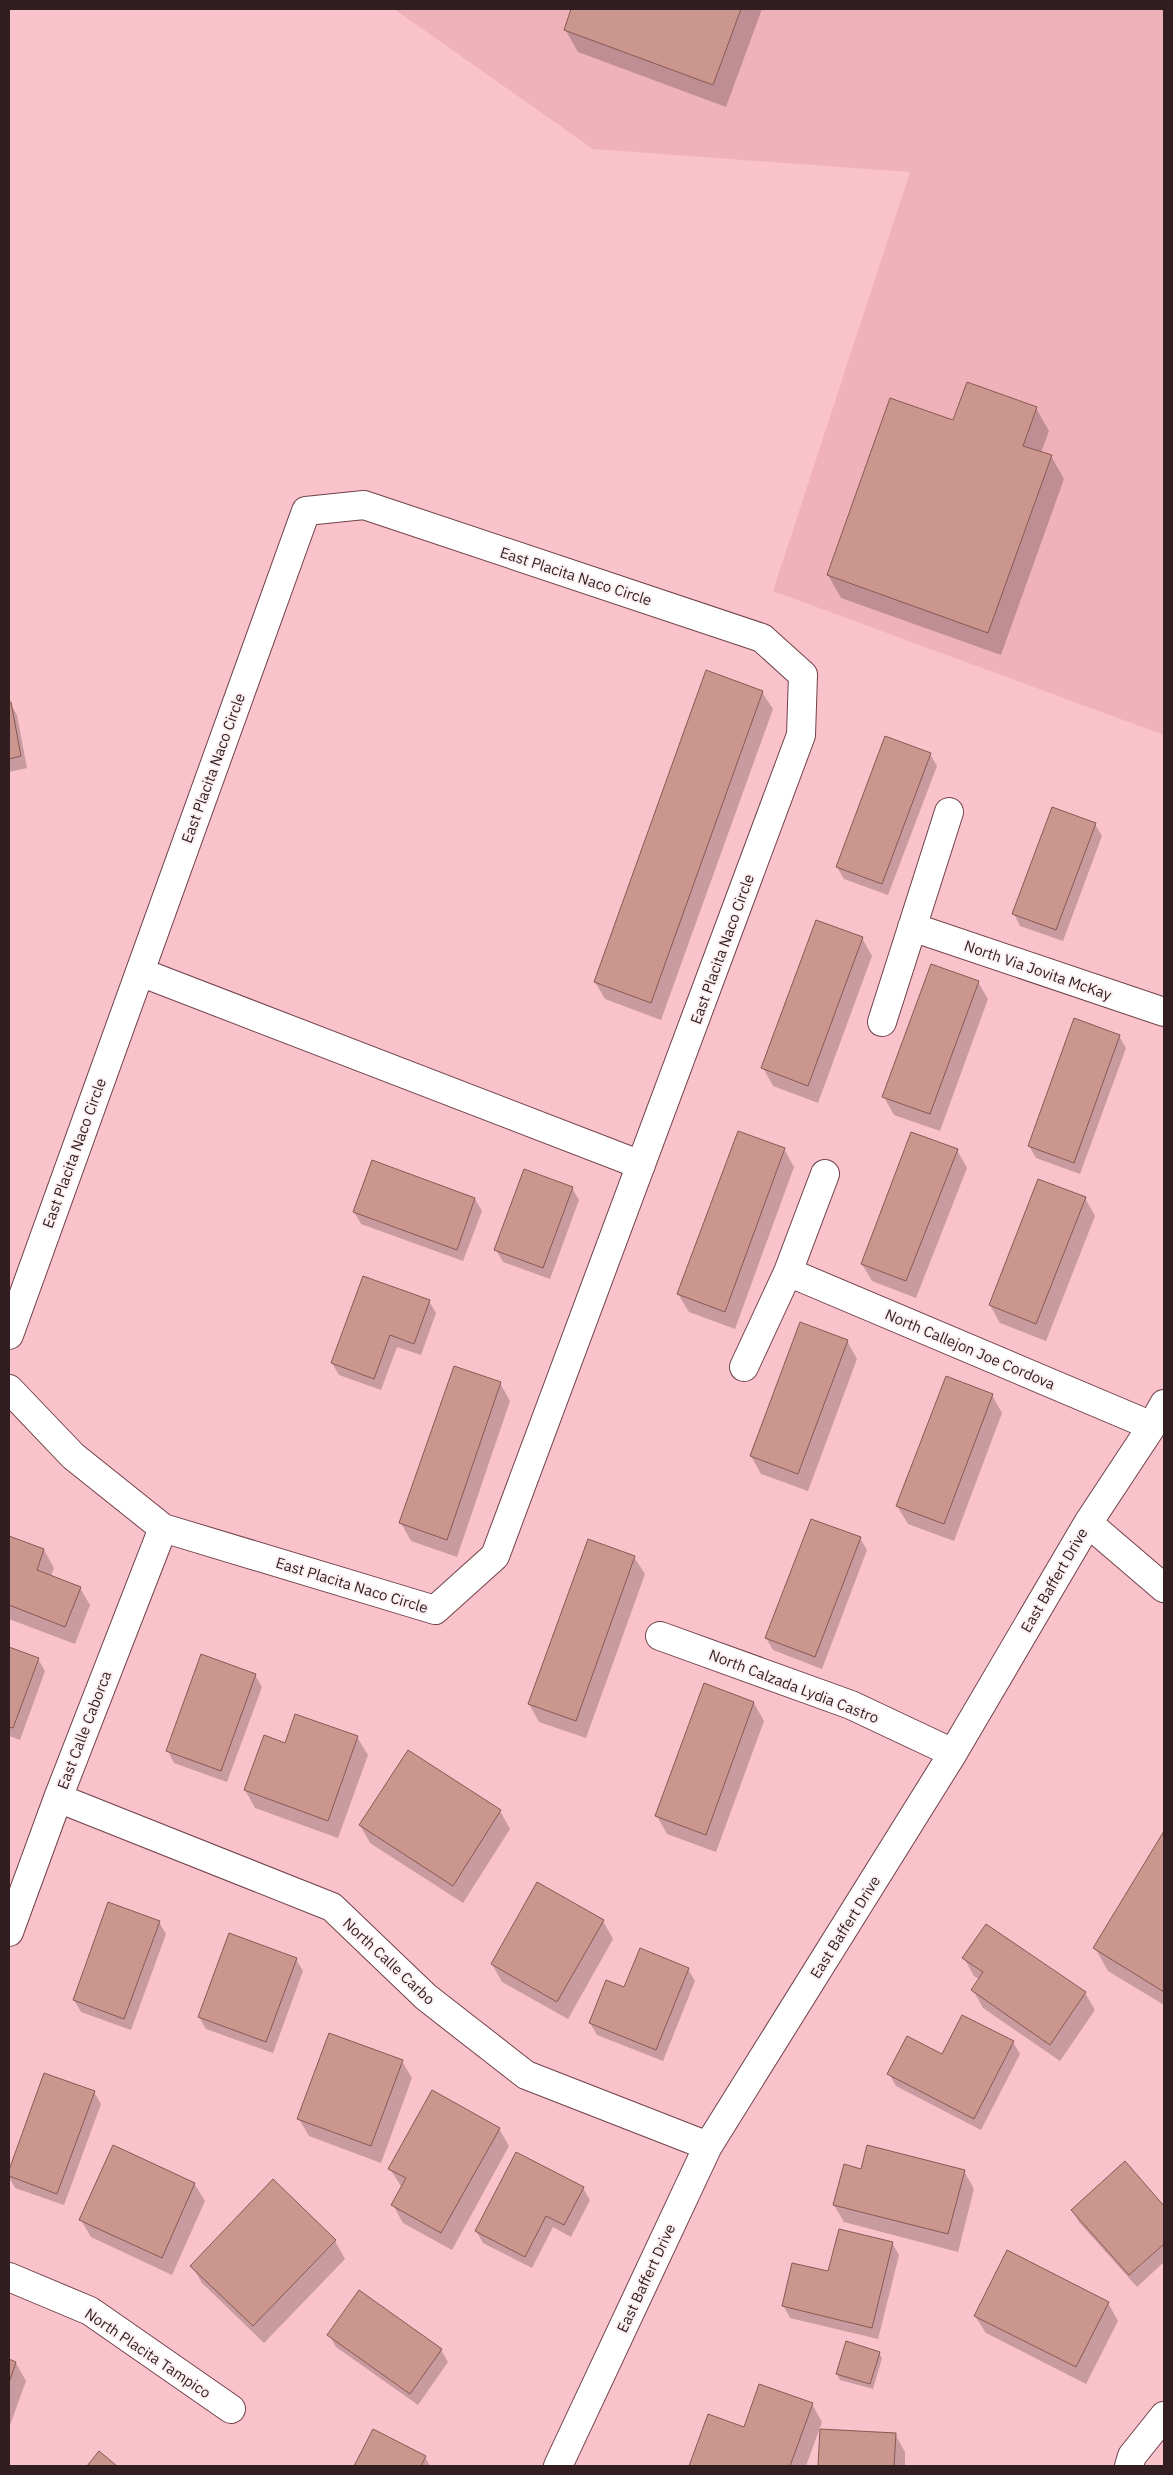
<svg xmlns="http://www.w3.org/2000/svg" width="1173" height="2475" font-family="'IBM Plex Sans',sans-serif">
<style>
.built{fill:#efb2bb}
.shadow{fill:#0003}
.building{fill:#ca968d;stroke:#885952}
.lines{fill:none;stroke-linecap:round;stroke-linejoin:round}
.minor-casing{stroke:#70424a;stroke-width:30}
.minor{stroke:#fff;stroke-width:28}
.labels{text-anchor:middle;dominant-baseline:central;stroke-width:4;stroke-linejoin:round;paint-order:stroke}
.street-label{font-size:15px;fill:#321e21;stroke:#fcf0f2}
</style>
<rect width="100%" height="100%" fill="#fac2ca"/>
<!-- built -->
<path class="built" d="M394,9H1164V735L773,591L910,172L593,149Z"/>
<!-- shadow -->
<path class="shadow" d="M572,9H762L726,107L578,52L565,29Z
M1036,408L1049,431L1041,453L1051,456L1064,479L1001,655L841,598L828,575L954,422Z
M762,692L773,709L661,1020L605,999L595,982Z
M10,703L17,715L27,768L9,772Z
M930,754L937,766L888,895L844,879L837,867Z
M1095,824L1102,836L1063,941L1020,926L1014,914Z
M862,938L872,956L818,1103L773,1086L763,1068Z
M978,982L988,999L940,1131L894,1115L884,1097Z
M1119,1036L1126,1048L1080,1174L1036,1158L1029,1146Z
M784,1149L794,1167L735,1329L689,1312L678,1294Z
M957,1150L967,1168L916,1298L872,1281L862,1264Z
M572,1188L579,1200L550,1279L503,1262L496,1250Z
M1085,1198L1095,1216L1046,1341L1000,1323L990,1305Z
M475,1199L482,1211L463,1261L361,1224L354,1212Z
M429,1301L436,1313L421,1355L397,1347L381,1390L339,1375L332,1363Z
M847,1341L857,1359L808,1491L761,1474L751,1456Z
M500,1383L510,1401L457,1557L411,1541L401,1523Z
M992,1395L1002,1413L954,1541L908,1524L897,1506Z
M9,1537L44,1550L54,1568L51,1576L80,1588L90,1605L75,1644L9,1619Z
M860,1538L867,1550L822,1669L773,1650L766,1638Z
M634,1557L645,1574L586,1738L539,1722L529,1704Z
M9,1649L38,1659L45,1671L20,1740L9,1736Z
M255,1675L262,1687L227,1782L174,1763L168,1751Z
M754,1703L764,1721L716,1852L667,1834L657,1816Z
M357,1737L368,1755L338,1838L255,1808L245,1790Z
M500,1811L510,1829L463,1903L370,1843L360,1825Z
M1164,1833V2005L1108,1971L1095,1948Z
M603,1921L613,1939L568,2019L502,1982L492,1964Z
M159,1922L166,1934L131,2030L81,2012L74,2000Z
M964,1958L1085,1993L1095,2010L1060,2061L983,2008L973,1990L980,1980L974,1976Z
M296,1959L303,1971L273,2053L206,2029L199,2017Z
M688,1969L695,1981L663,2061L597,2035L590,2023Z
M1013,2042L1020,2054L981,2130L896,2086L889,2074L943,2056Z
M402,2061L412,2078L381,2163L309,2136L299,2119Z
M45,2074L94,2092L101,2104L64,2205L15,2188L9,2177Z
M499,2129L509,2146L452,2250L403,2223L393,2205L402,2188L390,2169Z
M1125,2163L1164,2208V2262L1137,2287L1079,2222L1072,2210Z
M861,2170L964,2171L974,2189L958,2252L844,2222L834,2205Z
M273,2181L335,2241L345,2259L264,2343L202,2283L192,2266Z
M194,2183L205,2201L172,2275L91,2237L81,2220Z
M583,2188L590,2200L571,2237L553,2227L532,2268L483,2243L476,2231Z
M892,2243L899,2255L878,2339L790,2318L783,2305L829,2273Z
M1108,2303L1118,2321L1086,2384L986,2333L975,2316Z
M329,2335L441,2350L448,2362L418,2405L336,2347Z
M879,2353L882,2358L873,2389L840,2380L837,2374Z
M9,2361L16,2363L26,2381L9,2428Z
M812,2404L822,2422L806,2466H691L709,2415L745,2428Z
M821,2430L895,2434L905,2452V2466H819Z
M373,2431L425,2457L430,2466H355Z"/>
<!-- building -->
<path class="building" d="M571,9H741L713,85L564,30Z
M967,382L1037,407L1023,446L1052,455L988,633L827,575L890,398L953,420Z
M706,670L763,691L651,1003L594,982Z
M9,702H11L21,756L9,759Z
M885,736L931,753L882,884L836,867Z
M1052,807L1096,823L1056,930L1012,914Z
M816,920L863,937L808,1086L761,1068Z
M931,964L979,981L930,1114L882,1097Z
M1074,1018L1120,1035L1074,1163L1028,1146Z
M738,1131L785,1148L725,1312L677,1294Z
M911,1132L958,1149L906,1281L861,1264Z
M372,1160L475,1198L457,1250L353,1212Z
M524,1169L573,1187L543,1268L494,1250Z
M1038,1179L1086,1197L1036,1324L989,1305Z
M363,1276L430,1300L414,1344L390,1335L374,1379L331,1363Z
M800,1322L848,1340L798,1474L750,1456Z
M454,1366L501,1382L447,1540L399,1523Z
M946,1376L993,1394L944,1524L896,1506Z
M811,1519L861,1537L815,1657L765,1638Z
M9,1536L44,1549L37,1570L81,1587L65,1627L9,1605Z
M588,1539L635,1556L576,1721L528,1704Z
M9,1647L39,1658L13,1728L9,1727Z
M201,1654L256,1674L221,1771L166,1751Z
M704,1683L754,1702L706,1835L655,1816Z
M295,1714L358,1736L328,1821L244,1790L264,1735L285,1743Z
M408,1750L501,1810L453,1886L359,1825Z
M1164,1831V1992L1093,1948Z
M537,1882L604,1920L557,2002L491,1964Z
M108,1902L160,1921L124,2019L73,2000Z
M986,1924L1086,1992L1050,2045L971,1990L983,1972L962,1958Z
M229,1933L297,1958L266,2042L198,2017Z
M640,1948L689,1968L656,2050L589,2023L606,1980L624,1987Z
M962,2015L1014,2041L974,2119L887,2074L907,2036L942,2054Z
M329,2033L403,2060L371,2146L297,2119Z
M44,2073L95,2091L57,2194L9,2176V2170Z
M432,2090L500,2128L441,2233L391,2205L406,2178L388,2169Z
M113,2145L195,2183L162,2258L79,2220Z
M867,2145L965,2170L948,2234L833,2205L844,2164L861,2169Z
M516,2152L584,2187L564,2225L546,2216L525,2257L475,2231Z
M1125,2161L1164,2206V2244L1129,2275L1071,2210Z
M273,2179L336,2240L253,2326L190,2266Z
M839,2229L893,2242L872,2328L782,2306L792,2263L828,2271Z
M1007,2250L1109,2302L1076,2367L974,2316Z
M359,2290L442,2349L410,2394L327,2335Z
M846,2341L880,2352L870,2384L836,2374Z
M9,2359L16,2362L9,2383Z
M759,2384L813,2403L790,2466H689L708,2414L744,2427Z
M373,2429L426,2456L421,2466H354Z
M820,2429L896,2433L894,2466H818Z
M99,2451L117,2466H87Z"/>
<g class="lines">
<defs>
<path id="minor" d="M912,927L1164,1012
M140,972L641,1165
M882,1022L949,812
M788,1272L1152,1426
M9,1335L306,511L364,505L762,638L803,675L801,735L495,1556L435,1610L163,1528L73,1456L9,1389
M744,1367L788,1272L825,1174
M1088,1523L1164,1588
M660,1636L851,1705L953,1753
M58,1798L332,1907L426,1997L526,2075L708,2146
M9,1932L58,1798L163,1528
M9,2277L90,2311L231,2409
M558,2466L708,2146L953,1753L1088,1523L1152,1426L1164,1404
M1129,2466L1132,2456L1164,2416"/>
</defs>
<!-- minor casing -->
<use href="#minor" class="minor-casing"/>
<!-- minor -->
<use href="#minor" class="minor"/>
</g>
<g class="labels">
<!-- street labels -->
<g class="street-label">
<text transform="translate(576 576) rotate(18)">East Placita Naco Circle</text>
<text transform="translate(213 768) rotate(-70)">East Placita Naco Circle</text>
<text transform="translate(722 949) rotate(-70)">East Placita Naco Circle</text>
<text transform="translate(1038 970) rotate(19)">North Via Jovita McKay</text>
<text transform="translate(74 1153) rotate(-70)">East Placita Naco Circle</text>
<text transform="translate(970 1349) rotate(23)">North Callejon Joe Cordova</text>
<text transform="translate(1054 1580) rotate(-60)">East Baffert Drive</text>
<text transform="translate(352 1585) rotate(17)">East Placita Naco Circle</text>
<text transform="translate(794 1686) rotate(21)">North Calzada Lydia Castro</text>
<text transform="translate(84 1730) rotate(-69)">East Calle Caborca</text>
<text transform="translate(845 1927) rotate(-58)">East Baffert Drive</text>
<text transform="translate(389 1961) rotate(43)">North Calle Carbo</text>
<text transform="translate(646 2278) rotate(-65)">East Baffert Drive</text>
<text transform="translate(148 2353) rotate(34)">North Placita Tampico</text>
</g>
</g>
<!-- border -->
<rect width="1173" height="2475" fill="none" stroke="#321e21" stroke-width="20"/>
</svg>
